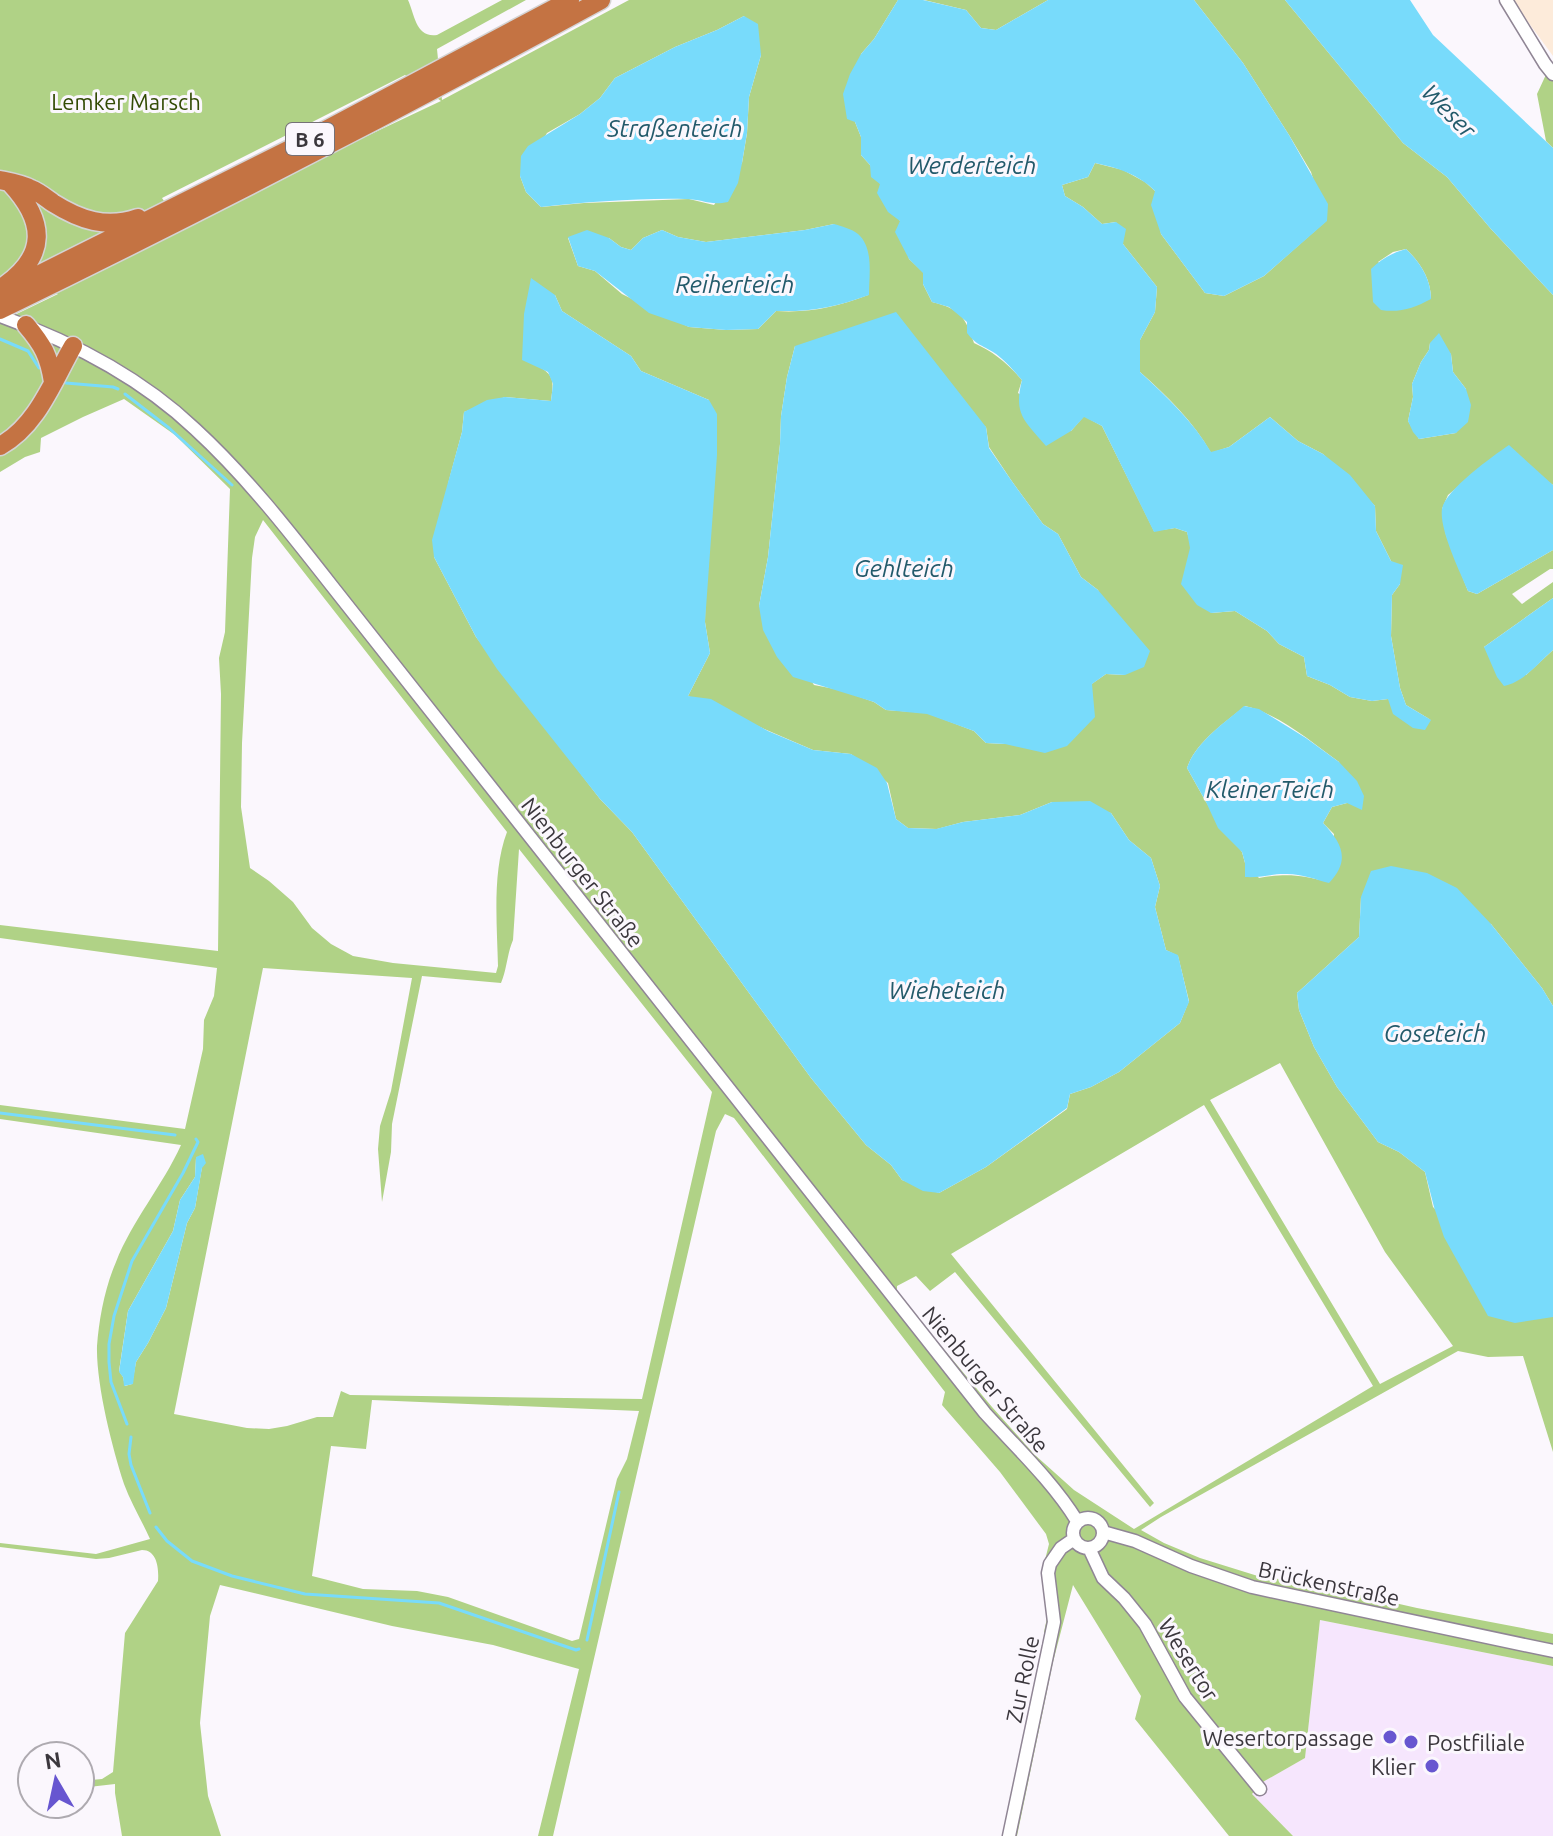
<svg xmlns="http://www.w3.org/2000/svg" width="1553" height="1836" font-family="Ubuntu,sans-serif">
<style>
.built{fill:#f6e6fd}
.industrial{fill:#fdebda}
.green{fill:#b0d286;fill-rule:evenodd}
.water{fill:#78dbfb}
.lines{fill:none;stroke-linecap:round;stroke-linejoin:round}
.stream{stroke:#78dbfb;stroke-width:3}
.minor-casing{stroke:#908695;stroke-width:15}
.highway-casing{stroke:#d4d3d4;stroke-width:21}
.minor{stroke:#fff;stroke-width:12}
.highway{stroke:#c47343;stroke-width:18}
.poi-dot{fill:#6756d0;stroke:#fbf7fd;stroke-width:3}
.labels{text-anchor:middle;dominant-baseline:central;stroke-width:6;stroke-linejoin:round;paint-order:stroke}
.shield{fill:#fbf7fd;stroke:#757177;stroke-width:2}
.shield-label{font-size:20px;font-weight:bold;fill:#3b373d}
.park-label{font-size:22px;fill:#334b05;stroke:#fbf7fd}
.street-label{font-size:22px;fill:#3b373d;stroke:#fbf7fd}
.poi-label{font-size:22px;fill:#3b373d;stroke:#fbf7fd;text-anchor:end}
.water-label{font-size:24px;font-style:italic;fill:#235a6b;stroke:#fbf7fd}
</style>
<rect width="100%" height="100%" fill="#fbf7fd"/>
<!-- built -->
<path class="built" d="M1320,1620L1553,1666V1836H1293L1251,1794L1261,1783L1305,1758Z"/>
<!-- industrial -->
<path class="industrial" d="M1512,0H1553V56Z"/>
<!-- green -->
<path class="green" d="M0,0H408C415,16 416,38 437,35L502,0H526L437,49L442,100L629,0H898L874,39L861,54L855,122L861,137V155L870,165L900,221L909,259L924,273L923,284L932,302C960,309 965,316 974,343C994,352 1007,363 1022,380L1018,393L1071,431L1084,416L1102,426L1154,531L1175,528L1187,532L1211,613L1235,611L1267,631L1279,644L1304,657L1307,676L1330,685L1350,697L1372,701L1388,699L1431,720L1406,705L1400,688L1391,636L1392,595L1400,584L1391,561L1376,531L1375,506L1323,454L1298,441L1270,417L1229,447L1211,453C1194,422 1166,395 1140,372V340L1155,312L1157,287L1123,244L1116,222L1102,224L1083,207L1065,196L1062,185L1088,177L1095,163L1123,170L1145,182L1155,191L1161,234L1205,293L1224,296L1264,276L1326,221L1311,172L1289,135L1243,63L1194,0H1285L1403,143L1447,177L1491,229L1553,295V485L1544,479L1466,480L1448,495L1442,509L1446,535L1468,591L1477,594L1553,550V569H1550L1512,594L1522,604L1553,582V598L1484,647L1526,675L1553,650V1006L1542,988L1491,924L1361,897L1359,937L1297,993L1299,1010L1314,1047L1337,1087L1378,1142L1399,1152L1425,1172L1433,1207L1546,1317H1553V1452L1523,1356L1488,1357L1458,1351L1161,1517L1141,1530L1164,1543L1200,1558L1261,1577L1298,1581L1417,1608L1553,1634V1666L1320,1620L1305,1758L1261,1783L1252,1794L1293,1836H1229L1135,1719L1141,1696L1073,1585L1053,1662L1017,1836H1004L1045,1642L1044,1632L1048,1613L1044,1564L1049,1544L1046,1534L1000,1472L942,1405L945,1392L734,1118L725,1114L716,1131L553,1836H538L579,1669L493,1645L392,1626L220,1585L210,1616L200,1723L208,1796L221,1836H122L115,1793V1784L80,1788V1781L102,1779L113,1772L125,1633L158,1581C159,1568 157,1550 142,1550L109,1558L96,1559L0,1547V1543L96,1554L150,1539C142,1521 131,1503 124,1484C112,1447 96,1384 97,1346C99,1319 105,1287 116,1262C132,1221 163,1185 181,1145L0,1119V1105L185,1129L203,1049L204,1020L214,996L217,968L0,938V925L218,951L221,694L219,658L225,632L230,489L175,435L124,399L83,417L41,438L40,452L25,457L0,472V322L58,294L43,289L0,282ZM744,16L761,55L749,97L747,133L742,163L714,205L689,199L584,203L541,207L526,192L520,176L547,133L580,114L600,98L615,78L675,47L717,30ZM405,75L441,101L180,224L162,198ZM834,224L868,295C836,307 811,313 776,311L758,329L726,330L689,327L622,294L595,271L578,266L568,238H609L621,247L631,250L643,238L662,230L678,237L706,242L805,230ZM1406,249C1420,262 1431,279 1431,299L1378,262L1393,252ZM555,295L562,311L631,356L641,371L709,400L705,622L710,653L688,696L813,750L851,754L888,783L896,819L908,828L937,829L963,822L1020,815L1052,802L1111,813L1129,840L1151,858L1160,886L1155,907L1166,950L1178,956L1189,1001L1180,1023L1119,1072L1091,1087L1070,1094L1067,1109L986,1167L939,1193L902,1180L891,1165L866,1145L811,1078L632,832L600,799L476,637L434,557L449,480L462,432L464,412L505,397L551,401C553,383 556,376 538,366ZM1430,343L1451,354L1453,372L1466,389L1456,433L1419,439L1408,421L1413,397L1412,384L1421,362L1429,350ZM795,346L986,427L989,447L1011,480L1043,524L1058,534L1081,577L1098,590L1125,675L1106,674L1005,744L986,743L974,731L927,713L886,710L874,702L840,690L814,685L759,606L768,557L780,444L781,416L787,377ZM263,520L507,832C492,871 497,924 498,966L496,973L393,963L353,956L331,944L312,928L293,902L269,881L250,868L241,807L242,743L252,558L255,537ZM1245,706C1277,713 1312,742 1339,762L1347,803L1332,807L1323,823L1334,834L1329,882C1301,875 1287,873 1259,878L1245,863L1242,852L1206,802L1187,768C1196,742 1223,724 1245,706ZM519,849L712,1092L642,1399L350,1395L341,1391L333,1417H317L287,1426L269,1429L247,1428L174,1414L263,968L412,978L391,1091L380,1126L378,1149L382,1202L391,1152L392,1124L422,976L501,983C507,969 507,954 513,940ZM1280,1063L1385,1252L1453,1346L1380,1384L1210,1100ZM1204,1105L1373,1386L1134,1529L1074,1490L1035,1455L992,1407L897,1293V1286L916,1276L930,1291L955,1272L1150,1507L1154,1503L951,1254ZM196,1158L202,1167L195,1208L187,1223L166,1308L148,1343L136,1362L132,1384L125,1386L123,1377L119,1371L128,1311L173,1231L180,1200L195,1177ZM372,1400L639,1411L627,1459L617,1479L579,1639L572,1641L448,1597L417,1591L363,1589L312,1576L331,1446L366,1449Z
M924,0H1048L996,30L981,28L966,10Z
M1550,66L1553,69V148L1546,141L1537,94Z"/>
<!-- water -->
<path class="water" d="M898,0H923L966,10L981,28L996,30L1048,0H1194L1243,63L1289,135L1328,204L1327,221L1264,276L1224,296L1205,293L1161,234L1151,205L1155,191C1138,174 1118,168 1095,163L1088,177L1062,185L1065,196L1083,207L1102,224L1116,222L1126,229L1123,244L1157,287L1155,312L1140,340V372C1166,396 1193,421 1211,452L1229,447L1270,417L1298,441L1323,454L1350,475L1375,506L1376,531L1391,561L1403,565L1400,584L1392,595L1391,636L1400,688L1406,705L1431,720L1425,730L1413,728L1393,714L1388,699L1372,701L1350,697L1330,685L1307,676L1304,657L1279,644L1267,631L1235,611L1211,613L1197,605L1181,584L1190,548L1187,532L1175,528L1154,532L1102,426L1084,417L1071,431L1046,446C1025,421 1013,415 1022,380C1013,370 1004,359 993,352C982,345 976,345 967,333V322L949,307L932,302L923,284V273L909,259L895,232L900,221L888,212L877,193L880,184L871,177L870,165L861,155V137L855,122L847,119L843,94L850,74L861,54L874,39Z
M1285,0H1410L1433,35L1553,148V295L1491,229L1447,177L1403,143Z
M744,16L758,24L761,55L749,97L747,133L742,163L738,183L728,202C709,206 703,199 685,199C638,198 588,202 541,207L526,192L520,176L521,156L528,146L580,114L600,98L615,78L675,47L717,30Z
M834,224C841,226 852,229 858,234C874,248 869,275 869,295C836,307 811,312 776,311L758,329L726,330L689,327L649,313L595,271L578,266L568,237L587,230L609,238L621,247L631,250L643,238L662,230L678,237L706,242L805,230Z
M1406,249C1420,262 1431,279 1431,299C1414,308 1400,313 1381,310L1373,302L1371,269C1381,259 1392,253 1406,249Z
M531,278L555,295L562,311L631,356L641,371L709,400L717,414V455L705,622L710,653L688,696L711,699L768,731L813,750L851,754L877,768L887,783L896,819L908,828L936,829L963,822L1020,815L1052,802L1090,801L1111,813L1129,840L1151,858L1160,886L1155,907L1166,950L1178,955L1189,1002L1180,1023L1119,1072L1091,1087L1070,1094L1067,1108L986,1167L939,1193L923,1191L902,1180L891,1165L866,1145L811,1078L632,832L600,799L497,669L476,637L434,557L432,540L462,432L464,412L487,400L505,397L551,401L553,384L548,372L522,360L524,314Z
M896,312L986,427L989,448L1011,480L1043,524L1058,534L1081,577L1098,590L1150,651L1144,667L1125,675L1106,674L1092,684L1095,717L1067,746L1045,753L1005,744L986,743L974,731L927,714L886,710L874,702L793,677L777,657L763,630L759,606L768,557L780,444L781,416L787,377L795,346Z
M1439,333L1451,354L1453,372L1466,389L1471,405L1468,422L1456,433L1419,439L1413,432L1408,421L1413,397L1412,384L1421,362L1429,350L1430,343Z
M1509,445L1553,485V550L1477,594L1468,591C1460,572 1439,529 1442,509C1445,490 1493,456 1509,445Z
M1553,598V650C1538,663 1524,682 1504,686L1497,677L1484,647Z
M1244,706L1259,709L1306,738L1339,762L1357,781L1364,796L1362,810L1347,803L1332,807L1323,823C1342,843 1351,860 1329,883C1315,879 1299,873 1284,874C1270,874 1261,878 1245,877V863L1242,852L1218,828L1206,802L1187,768C1196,742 1223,724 1244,706Z
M1391,866L1427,873L1457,888L1491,924L1542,988L1553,1006V1317L1515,1323L1488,1316L1444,1237L1434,1207L1425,1172L1399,1152L1378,1142L1337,1087L1314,1047L1299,1010L1297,993L1359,937L1361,897L1371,871Z
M203,1154L206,1163L202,1168L195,1208L187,1223L166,1308L148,1343L136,1362L133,1384L124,1386L123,1377L119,1372L128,1311L173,1231L180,1200L195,1177L196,1157Z"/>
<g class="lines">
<!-- stream -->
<path class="stream" d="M0,339L28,351L39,368
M66,383L113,387L118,389
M125,394L169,428L232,485
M0,1113L175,1135
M127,1424L111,1382L109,1362V1344L114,1316L132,1261L183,1173L198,1142L196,1139
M131,1437L129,1454L131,1465L150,1513
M156,1527L167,1541L192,1561L232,1576L305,1594L439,1603L576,1650L579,1649
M587,1640L619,1492"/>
<defs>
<path id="minor" d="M1506,0L1545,64L1553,74
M0,316C70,341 140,377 195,429C246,476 289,531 332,586L985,1413C1016,1447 1053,1482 1077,1521
M1073 1533a15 15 0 1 1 30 0a15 15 0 1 1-30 0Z
M1103,1532L1135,1541L1191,1566L1252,1587L1553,1651
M1089,1548L1103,1578L1124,1598L1145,1624L1185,1697L1260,1789
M1009,1836L1054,1622L1048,1573L1050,1564L1061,1548L1074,1539"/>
<path id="highway" d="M0,180C10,182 22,184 31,189C39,192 46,198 53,203C80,220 106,229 138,218
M4,286C48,255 45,221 11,184
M0,294L292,148L570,0
M0,310C203,211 403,108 601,0
M26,325C43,345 49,356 53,382
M0,446C37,426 53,381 73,346"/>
</defs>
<!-- minor casing -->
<use href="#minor" class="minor-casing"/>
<!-- highway casing -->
<use href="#highway" class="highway-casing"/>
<!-- minor -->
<use href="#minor" class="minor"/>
<!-- highway -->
<use href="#highway" class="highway"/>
</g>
<!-- markers -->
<g class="poi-dot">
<circle cx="1390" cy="1737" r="8"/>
<circle cx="1411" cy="1742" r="8"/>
<circle cx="1432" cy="1766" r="8"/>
</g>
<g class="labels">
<!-- shield labels -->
<rect class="shield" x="286" y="123" width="48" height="32" rx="6"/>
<g class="shield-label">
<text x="310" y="139">B 6</text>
</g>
<!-- park labels -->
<g class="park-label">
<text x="126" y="101">Lemker Marsch</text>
</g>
<!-- street labels -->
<g class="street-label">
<text transform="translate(583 872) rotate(52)">Nienburger Straße</text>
<text transform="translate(986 1379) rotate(50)">Nienburger Straße</text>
<text transform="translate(1329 1583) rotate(12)">Brückenstraße</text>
<text transform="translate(1189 1659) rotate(58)">Wesertor</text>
<text transform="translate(1022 1679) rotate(-78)">Zur Rolle</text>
</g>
<!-- poi labels -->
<g class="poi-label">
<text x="1374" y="1737">Wesertorpassage</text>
<text x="1427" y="1742" text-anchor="start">Postfiliale</text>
<text x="1416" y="1766">Klier</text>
</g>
<!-- water labels -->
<g class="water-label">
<text transform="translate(1449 111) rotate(45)">Weser</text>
<text x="675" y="128">Straßenteich</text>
<text x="972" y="165">Werderteich</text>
<text x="735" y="284">Reiherteich</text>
<text x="904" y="568">Gehlteich</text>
<text x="1270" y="789">KleinerTeich</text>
<text x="947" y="990">Wieheteich</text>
<text x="1435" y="1033">Goseteich</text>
</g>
</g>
<!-- north arrow -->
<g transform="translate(56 1780) rotate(351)"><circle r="38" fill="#fbf7fd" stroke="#aeaab0" stroke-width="2"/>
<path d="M0-6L14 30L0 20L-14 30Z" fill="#6756d0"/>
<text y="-12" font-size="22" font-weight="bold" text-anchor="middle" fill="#3b373d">N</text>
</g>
</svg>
